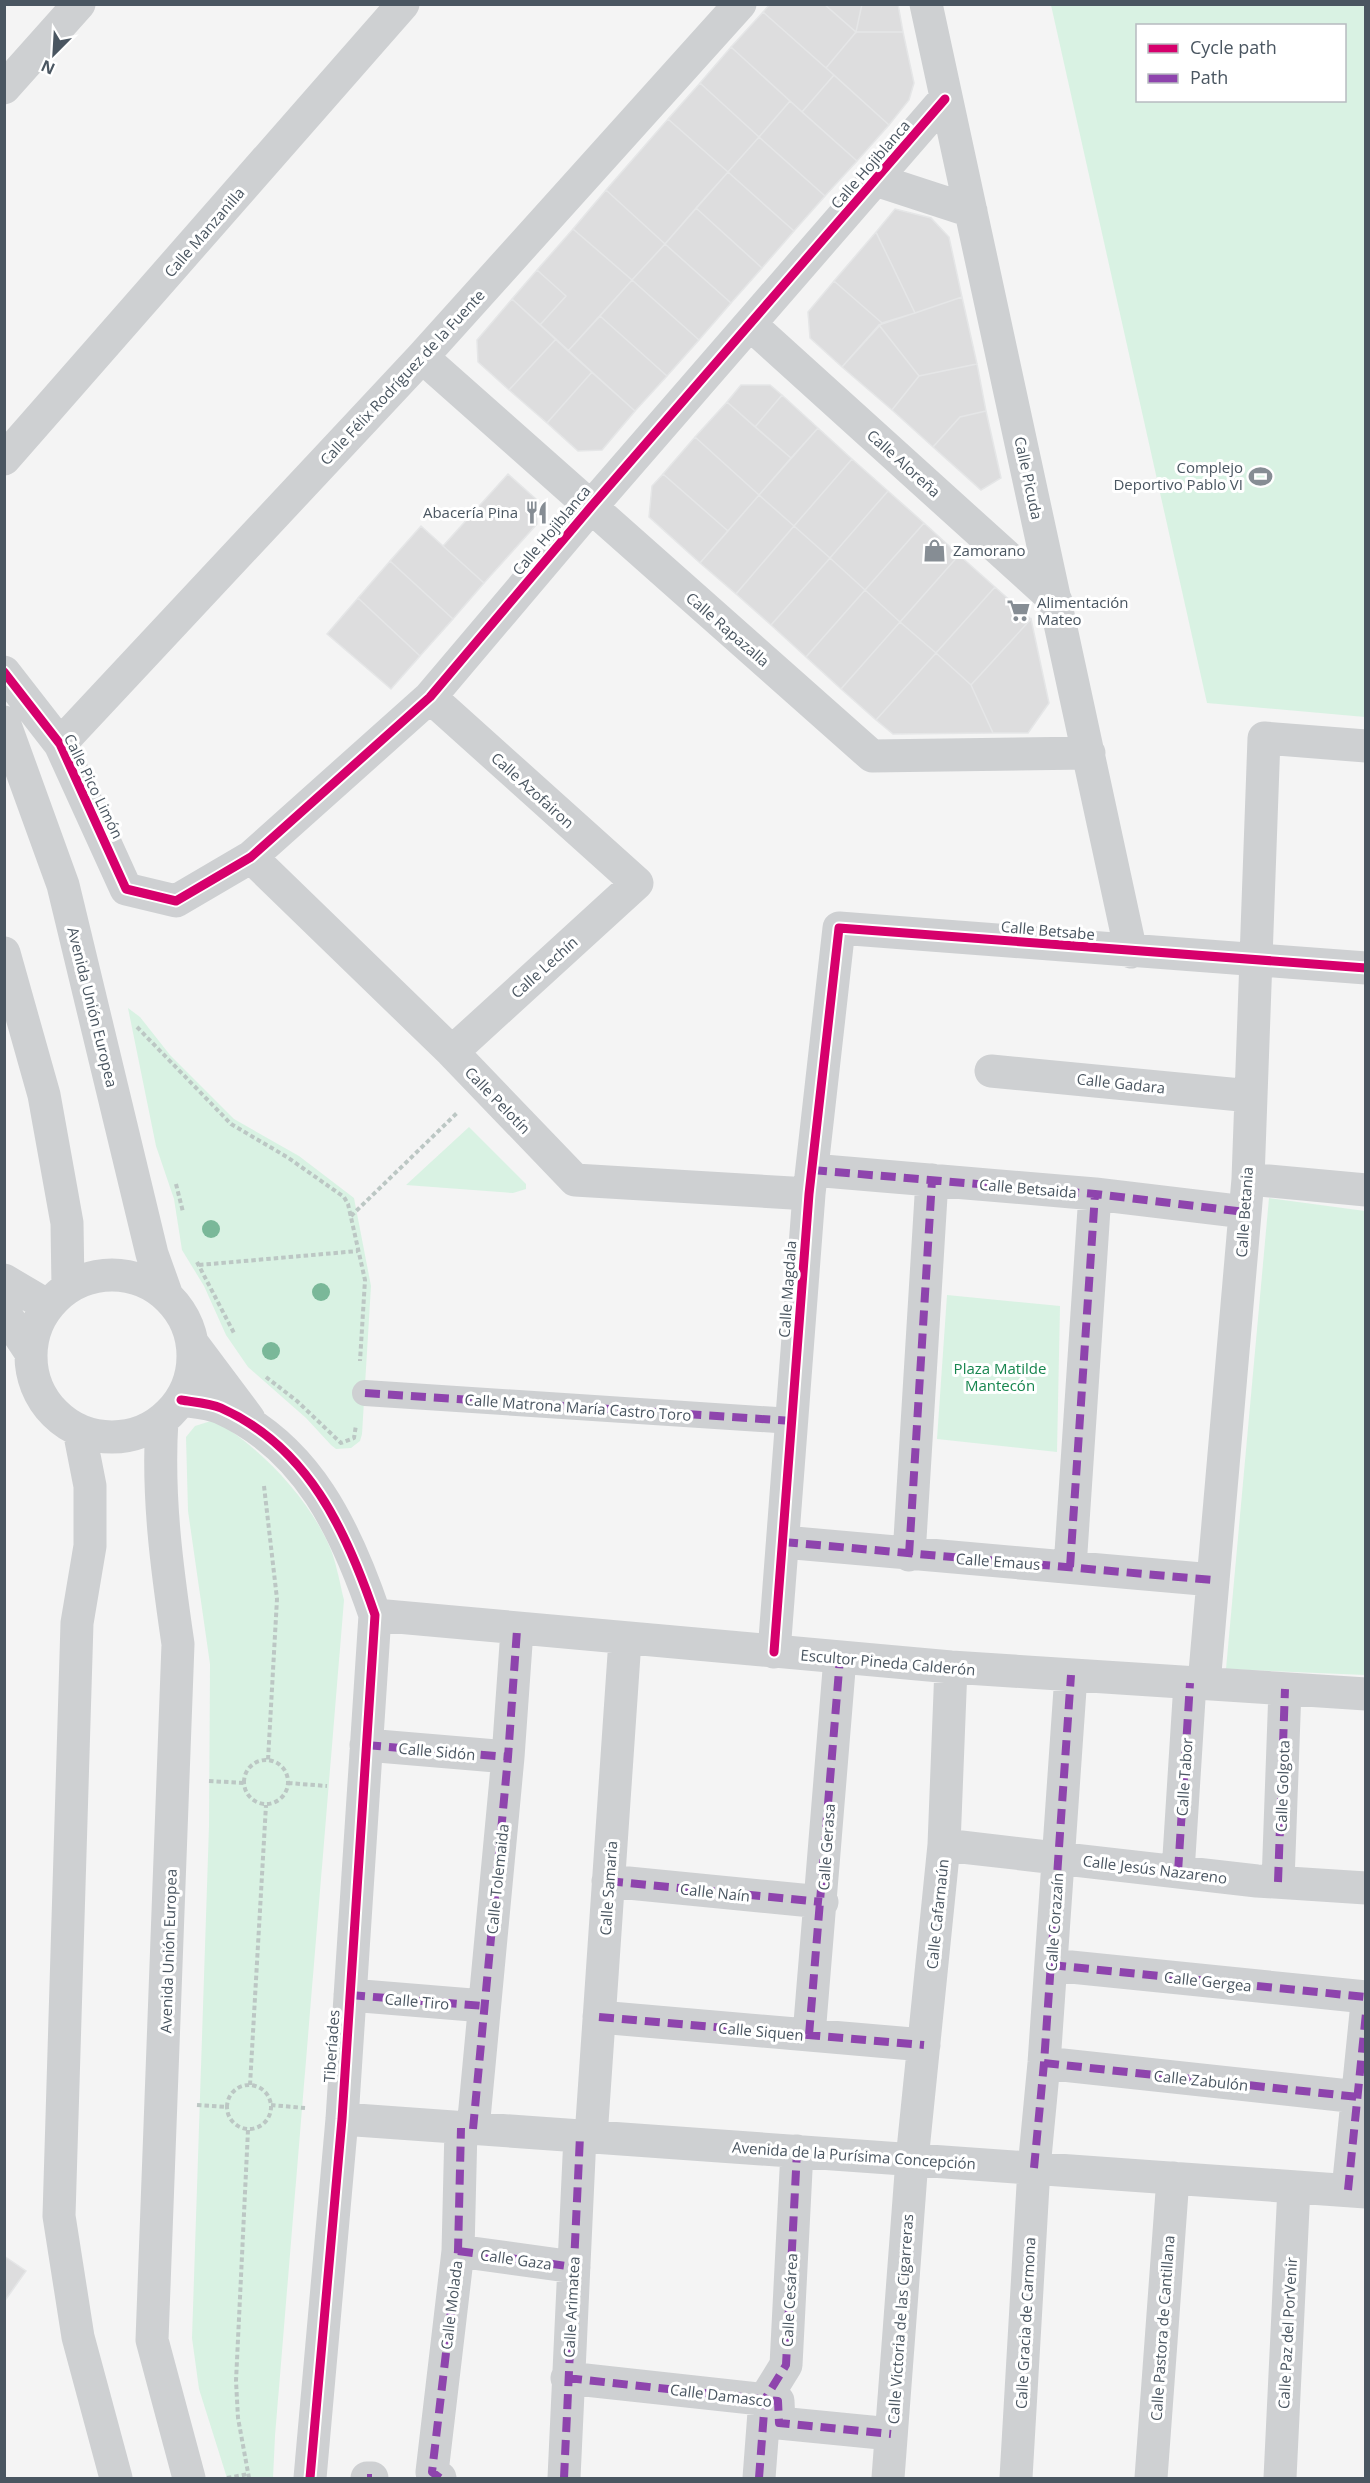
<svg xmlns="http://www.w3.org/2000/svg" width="1370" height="2483" font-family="'Open Sans',sans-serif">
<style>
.green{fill:#d9f2e3;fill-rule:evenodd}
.building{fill:#ddddde;stroke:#e5e6e7;stroke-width:1.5}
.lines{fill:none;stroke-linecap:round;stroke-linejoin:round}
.path{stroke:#bcc7c4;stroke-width:4;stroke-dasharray:4.5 3;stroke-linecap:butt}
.pedestrian{stroke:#ced0d2;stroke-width:26}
.minor{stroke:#ced0d2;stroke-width:33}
.quiet{stroke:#8e44ad;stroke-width:8;stroke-dasharray:15 8;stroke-linecap:butt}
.cycleway-casing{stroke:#fff;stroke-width:13}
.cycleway{stroke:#d6006c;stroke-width:9}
.tree{fill:#7ab899}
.labels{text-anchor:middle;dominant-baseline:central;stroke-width:6;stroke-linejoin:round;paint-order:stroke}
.street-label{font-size:15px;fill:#4a5661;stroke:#fff}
.poi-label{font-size:15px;fill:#4a5661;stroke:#fff;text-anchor:end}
.park-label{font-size:15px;fill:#17864f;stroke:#fff}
</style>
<rect width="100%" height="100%" fill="#f4f4f4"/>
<!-- green -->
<path class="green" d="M1051,5H1365V717L1207,703ZM1138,26H1344V100H1138Z
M128,1008L140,1017L170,1055L234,1119L299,1156L354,1198L371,1286L362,1434L360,1441L351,1448L336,1449L331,1445L306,1418L248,1367L226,1335L204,1286L182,1250L174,1199L156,1146Z
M469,1127L526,1184V1189L513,1193L406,1185Z
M1269,1198L1365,1211V1675L1226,1669Z
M947,1295L1060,1306L1057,1452L937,1439Z
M214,1420C261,1448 310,1499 331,1550C337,1566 340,1584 344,1600L275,2436L273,2478H227L199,2389L192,2338L209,1826L210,1664L188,1511L186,1437L195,1426Z"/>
<!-- building -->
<path class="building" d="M770,4H824L856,32L826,68L763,12Z
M824,4H862L856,32Z
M862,4H898L903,32H856Z
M763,12L834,75L802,112L731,47Z
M856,32H903L914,83L909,100L889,125L826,68Z
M731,47L790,101L759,137L700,83Z
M834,75L889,125L857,161L802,112Z
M700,83L759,137L728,172L668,119Z
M790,101L857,161L825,196L759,137Z
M668,119L728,172L665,244L606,190Z
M759,137L825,196L794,231L728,172Z
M728,172L794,231L762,268L696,208Z
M606,190L665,244L632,280L573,229Z
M696,208L762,268L731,303L665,244Z
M895,209L931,218L949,237L962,297L915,313L876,232Z
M573,229L632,280L568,351L540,325L566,296L537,270Z
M876,232L915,313L882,323L834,281Z
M665,244L731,303L699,340L632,280Z
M537,270L566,296L540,325L512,299Z
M632,280L699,340L667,376L600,316Z
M834,281L882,323L842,367L810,338L808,312Z
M962,297L977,364L919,376L879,325Z
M512,299L556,339L509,390L478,362L477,340Z
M600,316L667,376L635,411L568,351Z
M879,325L919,376L892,410L842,367Z
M556,339L592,372L547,423L509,390Z
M977,364L986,411L960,417L933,447L892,410L919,376Z
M592,372L635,411L602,450L578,451L547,423Z
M741,385H770L782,395L755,427L727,402Z
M782,395L818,428L791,458L755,427Z
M727,402L791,458L759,495L695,437Z
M986,411L1001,478L981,490L933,447L960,417Z
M818,428L852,459L794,526L759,495Z
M695,437L759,495L728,531L663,474Z
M852,459L888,491L830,558L794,526Z
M508,474L536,499L537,524L484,583L443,546Z
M663,474L728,531L700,563L649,517L652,486Z
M888,491L924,523L865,590L830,558Z
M759,495L794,526L736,594L700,563Z
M924,523L959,555L900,622L865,590Z
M421,526L484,583L453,619L390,561Z
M794,526L830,558L771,625L736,594Z
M959,555L995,587L936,653L900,622Z
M830,558L865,590L806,657L771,625Z
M390,561L453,619L420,656L358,598Z
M995,587L1031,619L971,685L936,653Z
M865,590L900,622L841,689L806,657Z
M358,598L420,656L391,689L327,634Z
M1031,619L1049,703L1028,733H993L971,685Z
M900,622L936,653L876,720L841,689Z
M936,653L971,685L993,733L893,734L876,720Z
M4,2256L26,2271L4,2302Z"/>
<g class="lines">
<!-- path -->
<path class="path" d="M137,1027L231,1124L287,1157L344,1197L348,1204L365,1280L360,1361
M176,1184L183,1212
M351,1216L458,1112
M197,1262L235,1335
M199,1265L358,1251
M266,1377L297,1401L341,1443L354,1438L356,1425
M264,1486L277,1599L268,1760
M244 1782a22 22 0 1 1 44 0a22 22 0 1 1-44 0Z
M209,1781L244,1783
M288,1783L327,1786
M227 2107a22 22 0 1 1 44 0a22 22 0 1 1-44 0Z
M250,2085L266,1805
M197,2105L226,2107
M271,2105L305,2108
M248,2130L236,2381L238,2418L249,2478
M227,2478L248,2474"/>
<!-- pedestrian -->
<path class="pedestrian" d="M365,1393L792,1421"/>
<!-- minor -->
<path class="minor" d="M926,4L1131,952
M4,88L79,4
M876,180L971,211
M751,325L1056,601
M422,357L872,756L1089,753
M4,459L403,4
M4,672L60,744L126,889L176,901L251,857L430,697L590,508L945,99
M430,697L637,883L452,1052
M4,722L63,885L152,1254L167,1296
M60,744L422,357L740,4
M251,857L452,1052L575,1180L809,1194
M4,953L44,1095L67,1223L68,1287
M991,1071L1251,1096
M812,1170L1095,1194L1245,1212
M1248,1179L1366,1190
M31 1356a81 81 0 1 1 162 0a81 81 0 1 1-162 0Z
M4,1280L48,1306
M4,1312L31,1353
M193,1344L249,1419
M181,1400C193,1402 210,1403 221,1408C308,1447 346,1530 375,1615L342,2119L310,2478
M162,1420C157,1496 167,1569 178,1644L152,2340L189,2478
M79,1430L90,1486V1546L77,1623L59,2216L78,2337L116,2478
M783,1542L1213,1580
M909,1555L932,1180
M1070,1567L1095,1194
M375,1615L951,1667L1366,1694
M774,1652L809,1194L839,928L1366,968
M1204,1684L1248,1179L1264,738L1366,746
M366,1745L508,1757
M944,1845L1257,1881L1366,1888
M1178,1872L1190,1683
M608,1881L822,1902
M1278,1882L1285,1689
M1051,1965L1366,1997
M350,1995L484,2006
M599,2017L924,2045
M809,2035L840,1658
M1044,2063L1358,2097
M342,2119L1366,2192
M473,2129L508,1757L517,1630
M591,2137L625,1640
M1348,2190L1366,2013
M458,2251L574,2267
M567,2378L778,2401L779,2423L891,2434
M367,2478H372
M440,2478L432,2472L458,2251L461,2128
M564,2478L580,2136
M759,2478L765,2399L786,2365L797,2151
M888,2478L912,2160L944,1845L951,1667
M1016,2478L1034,2168L1044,2063L1071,1675
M1151,2478L1173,2178
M1280,2478L1294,2187"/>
<!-- quiet -->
<path class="quiet" d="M812,1170L1095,1194L1245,1212
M365,1393L792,1421
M783,1542L1213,1580
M909,1555L932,1180
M1070,1567L1095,1194
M366,1745L508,1757
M1178,1872L1190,1683
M608,1881L822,1902
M1278,1882L1285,1689
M1051,1965L1366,1997
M350,1995L484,2006
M599,2017L924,2045
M809,2035L840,1658
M1044,2063L1358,2097
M473,2129L508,1757L517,1630
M1034,2168L1044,2063L1071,1675
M1348,2190L1366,2013
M458,2251L574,2267
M567,2378L778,2401L779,2423L891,2434
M367,2478H372
M440,2478L432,2472L458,2251L461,2128
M564,2478L580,2136
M759,2478L765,2399L786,2365L797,2151"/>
<defs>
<path id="cycleway" d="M4,672L60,744L126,889L176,901L251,857L430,697L590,508L945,99
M181,1400C193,1402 210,1403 221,1408C308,1447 346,1530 375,1615L342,2119L310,2478
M774,1652L809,1194L839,928L1366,968"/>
</defs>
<!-- cycleway casing -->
<use href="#cycleway" class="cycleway-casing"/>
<!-- cycleway -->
<use href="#cycleway" class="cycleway"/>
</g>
<!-- trees -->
<g class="tree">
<circle cx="211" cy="1229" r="9"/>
<circle cx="321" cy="1292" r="9"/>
<circle cx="271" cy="1351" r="9"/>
</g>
<!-- icons -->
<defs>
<symbol id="stadium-bare" viewBox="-9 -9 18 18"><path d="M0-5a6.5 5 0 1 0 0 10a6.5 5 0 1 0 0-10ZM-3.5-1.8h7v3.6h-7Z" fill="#868d94" stroke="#fff" stroke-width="2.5" paint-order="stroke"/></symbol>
<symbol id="restaurant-bare" viewBox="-9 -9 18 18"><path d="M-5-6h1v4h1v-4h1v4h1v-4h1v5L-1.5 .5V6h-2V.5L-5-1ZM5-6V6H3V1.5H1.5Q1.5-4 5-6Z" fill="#868d94" stroke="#fff" stroke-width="2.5" paint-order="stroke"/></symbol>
<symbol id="shop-bare" viewBox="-9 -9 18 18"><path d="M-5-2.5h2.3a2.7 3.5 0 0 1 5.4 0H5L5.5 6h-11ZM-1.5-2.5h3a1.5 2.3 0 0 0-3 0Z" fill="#868d94" stroke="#fff" stroke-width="2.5" paint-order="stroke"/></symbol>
<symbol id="supermarket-bare" viewBox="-9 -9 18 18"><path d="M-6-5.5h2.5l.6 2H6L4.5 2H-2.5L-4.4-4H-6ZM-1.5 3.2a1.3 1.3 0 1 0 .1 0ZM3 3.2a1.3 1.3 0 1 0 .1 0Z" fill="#868d94" stroke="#fff" stroke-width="2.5" paint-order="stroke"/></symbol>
</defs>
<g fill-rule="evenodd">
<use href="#stadium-bare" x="1244" y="460" width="33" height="33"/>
<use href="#restaurant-bare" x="520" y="496" width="33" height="33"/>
<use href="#shop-bare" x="918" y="534" width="33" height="33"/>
<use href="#supermarket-bare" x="1002" y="594" width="33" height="33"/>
</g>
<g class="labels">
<!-- street labels -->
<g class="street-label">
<text transform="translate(870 164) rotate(-49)">Calle Hojiblanca</text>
<text transform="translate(204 232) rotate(-49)">Calle Manzanilla</text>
<text transform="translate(402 377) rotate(-47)">Calle Félix Rodríguez de la Fuente</text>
<text transform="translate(904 463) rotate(42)">Calle Aloreña</text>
<text transform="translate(1029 478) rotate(78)">Calle Picuda</text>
<text transform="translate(551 530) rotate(-50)">Calle Hojiblanca</text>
<text transform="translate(728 629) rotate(41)">Calle Rapazalla</text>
<text transform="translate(94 786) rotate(64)">Calle Pico Limón</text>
<text transform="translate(533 790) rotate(42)">Calle Azofairon</text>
<text transform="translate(1048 930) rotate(5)">Calle Betsabe</text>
<text transform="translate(544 967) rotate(-42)">Calle Lechín</text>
<text transform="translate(93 1007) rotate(76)">Avenida Unión Europea</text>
<text transform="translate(1121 1083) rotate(6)">Calle Gadara</text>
<text transform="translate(498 1100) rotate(46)">Calle Pelotín</text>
<text transform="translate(1028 1188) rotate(5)">Calle Betsaida</text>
<text transform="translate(1244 1212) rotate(-86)">Calle Betania</text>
<text transform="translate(787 1289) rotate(-86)">Calle Magdala</text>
<text transform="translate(578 1407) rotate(4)">Calle Matrona María Castro Toro</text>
<text transform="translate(998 1561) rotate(4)">Calle Emaus</text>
<text transform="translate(888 1662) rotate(5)">Escultor Pineda Calderón</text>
<text transform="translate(437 1751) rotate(5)">Calle Sidón</text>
<text transform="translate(1184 1777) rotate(-86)">Calle Tabor</text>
<text transform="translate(1282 1786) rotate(-88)">Calle Golgota</text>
<text transform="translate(826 1847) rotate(-86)">Calle Gerasa</text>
<text transform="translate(1155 1869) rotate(7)">Calle Jesús Nazareno</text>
<text transform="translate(497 1879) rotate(-84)">Calle Tolemaida</text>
<text transform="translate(608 1888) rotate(-86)">Calle Samaria</text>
<text transform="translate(715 1892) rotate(6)">Calle Naín</text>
<text transform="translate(937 1914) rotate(-84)">Calle Cafarnaún</text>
<text transform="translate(1054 1922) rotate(-86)">Calle Corazaín</text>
<text transform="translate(168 1951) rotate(-88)">Avenida Unión Europea</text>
<text transform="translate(1208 1981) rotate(6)">Calle Gergea</text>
<text transform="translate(417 2001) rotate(5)">Calle Tiro</text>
<text transform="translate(761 2031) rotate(5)">Calle Siquen</text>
<text transform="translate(331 2046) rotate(-86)">Tiberíades</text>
<text transform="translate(1201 2080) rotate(6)">Calle Zabulón</text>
<text transform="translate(854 2155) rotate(4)">Avenida de la Purísima Concepción</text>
<text transform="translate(516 2259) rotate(8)">Calle Gaza</text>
<text transform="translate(789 2300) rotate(-87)">Calle Cesárea</text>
<text transform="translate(451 2305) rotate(-83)">Calle Molada</text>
<text transform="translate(571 2307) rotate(-87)">Calle Arimatea</text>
<text transform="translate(900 2319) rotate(-86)">Calle Victoria de las Cigarreras</text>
<text transform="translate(1025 2323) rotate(-87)">Calle Gracia de Carmona</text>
<text transform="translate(1162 2328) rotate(-86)">Calle Pastora de Cantillana</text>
<text transform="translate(1287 2333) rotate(-87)">Calle Paz del PorVenir</text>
<text transform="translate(721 2395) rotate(7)">Calle Damasco</text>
</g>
<!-- poi labels -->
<g class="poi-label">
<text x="1243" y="467">Complejo<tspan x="1243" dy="17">Deportivo Pablo VI</tspan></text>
<text x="518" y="512">Abacería Pina</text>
<text x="953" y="550" text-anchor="start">Zamorano</text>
<text x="1037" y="602" text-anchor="start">Alimentación<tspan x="1037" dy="17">Mateo</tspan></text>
</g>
<!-- park labels -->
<g class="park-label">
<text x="1000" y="1368">Plaza Matilde<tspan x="1000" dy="17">Mantecón</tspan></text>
</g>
</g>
<!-- border -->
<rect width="1370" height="2483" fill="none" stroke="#4a5661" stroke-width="12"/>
<!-- legend -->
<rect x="1136" y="24" width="210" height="78" fill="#ffffff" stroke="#b7bbc0" stroke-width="1.5"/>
<rect x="1148" y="44" width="30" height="9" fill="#d6006c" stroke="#b7bbc0" stroke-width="1.5"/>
<text x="1190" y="54" font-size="18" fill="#4a5661">Cycle path</text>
<rect x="1148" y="74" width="30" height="9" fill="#8e44ad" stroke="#b7bbc0" stroke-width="1.5"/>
<text x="1190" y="84" font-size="18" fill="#4a5661">Path</text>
<!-- north arrow -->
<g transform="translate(54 54) rotate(204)" stroke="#ffffff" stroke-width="4.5" paint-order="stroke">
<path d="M0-4.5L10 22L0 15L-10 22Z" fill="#4a5661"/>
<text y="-9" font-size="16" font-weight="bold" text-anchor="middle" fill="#4a5661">N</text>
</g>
</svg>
